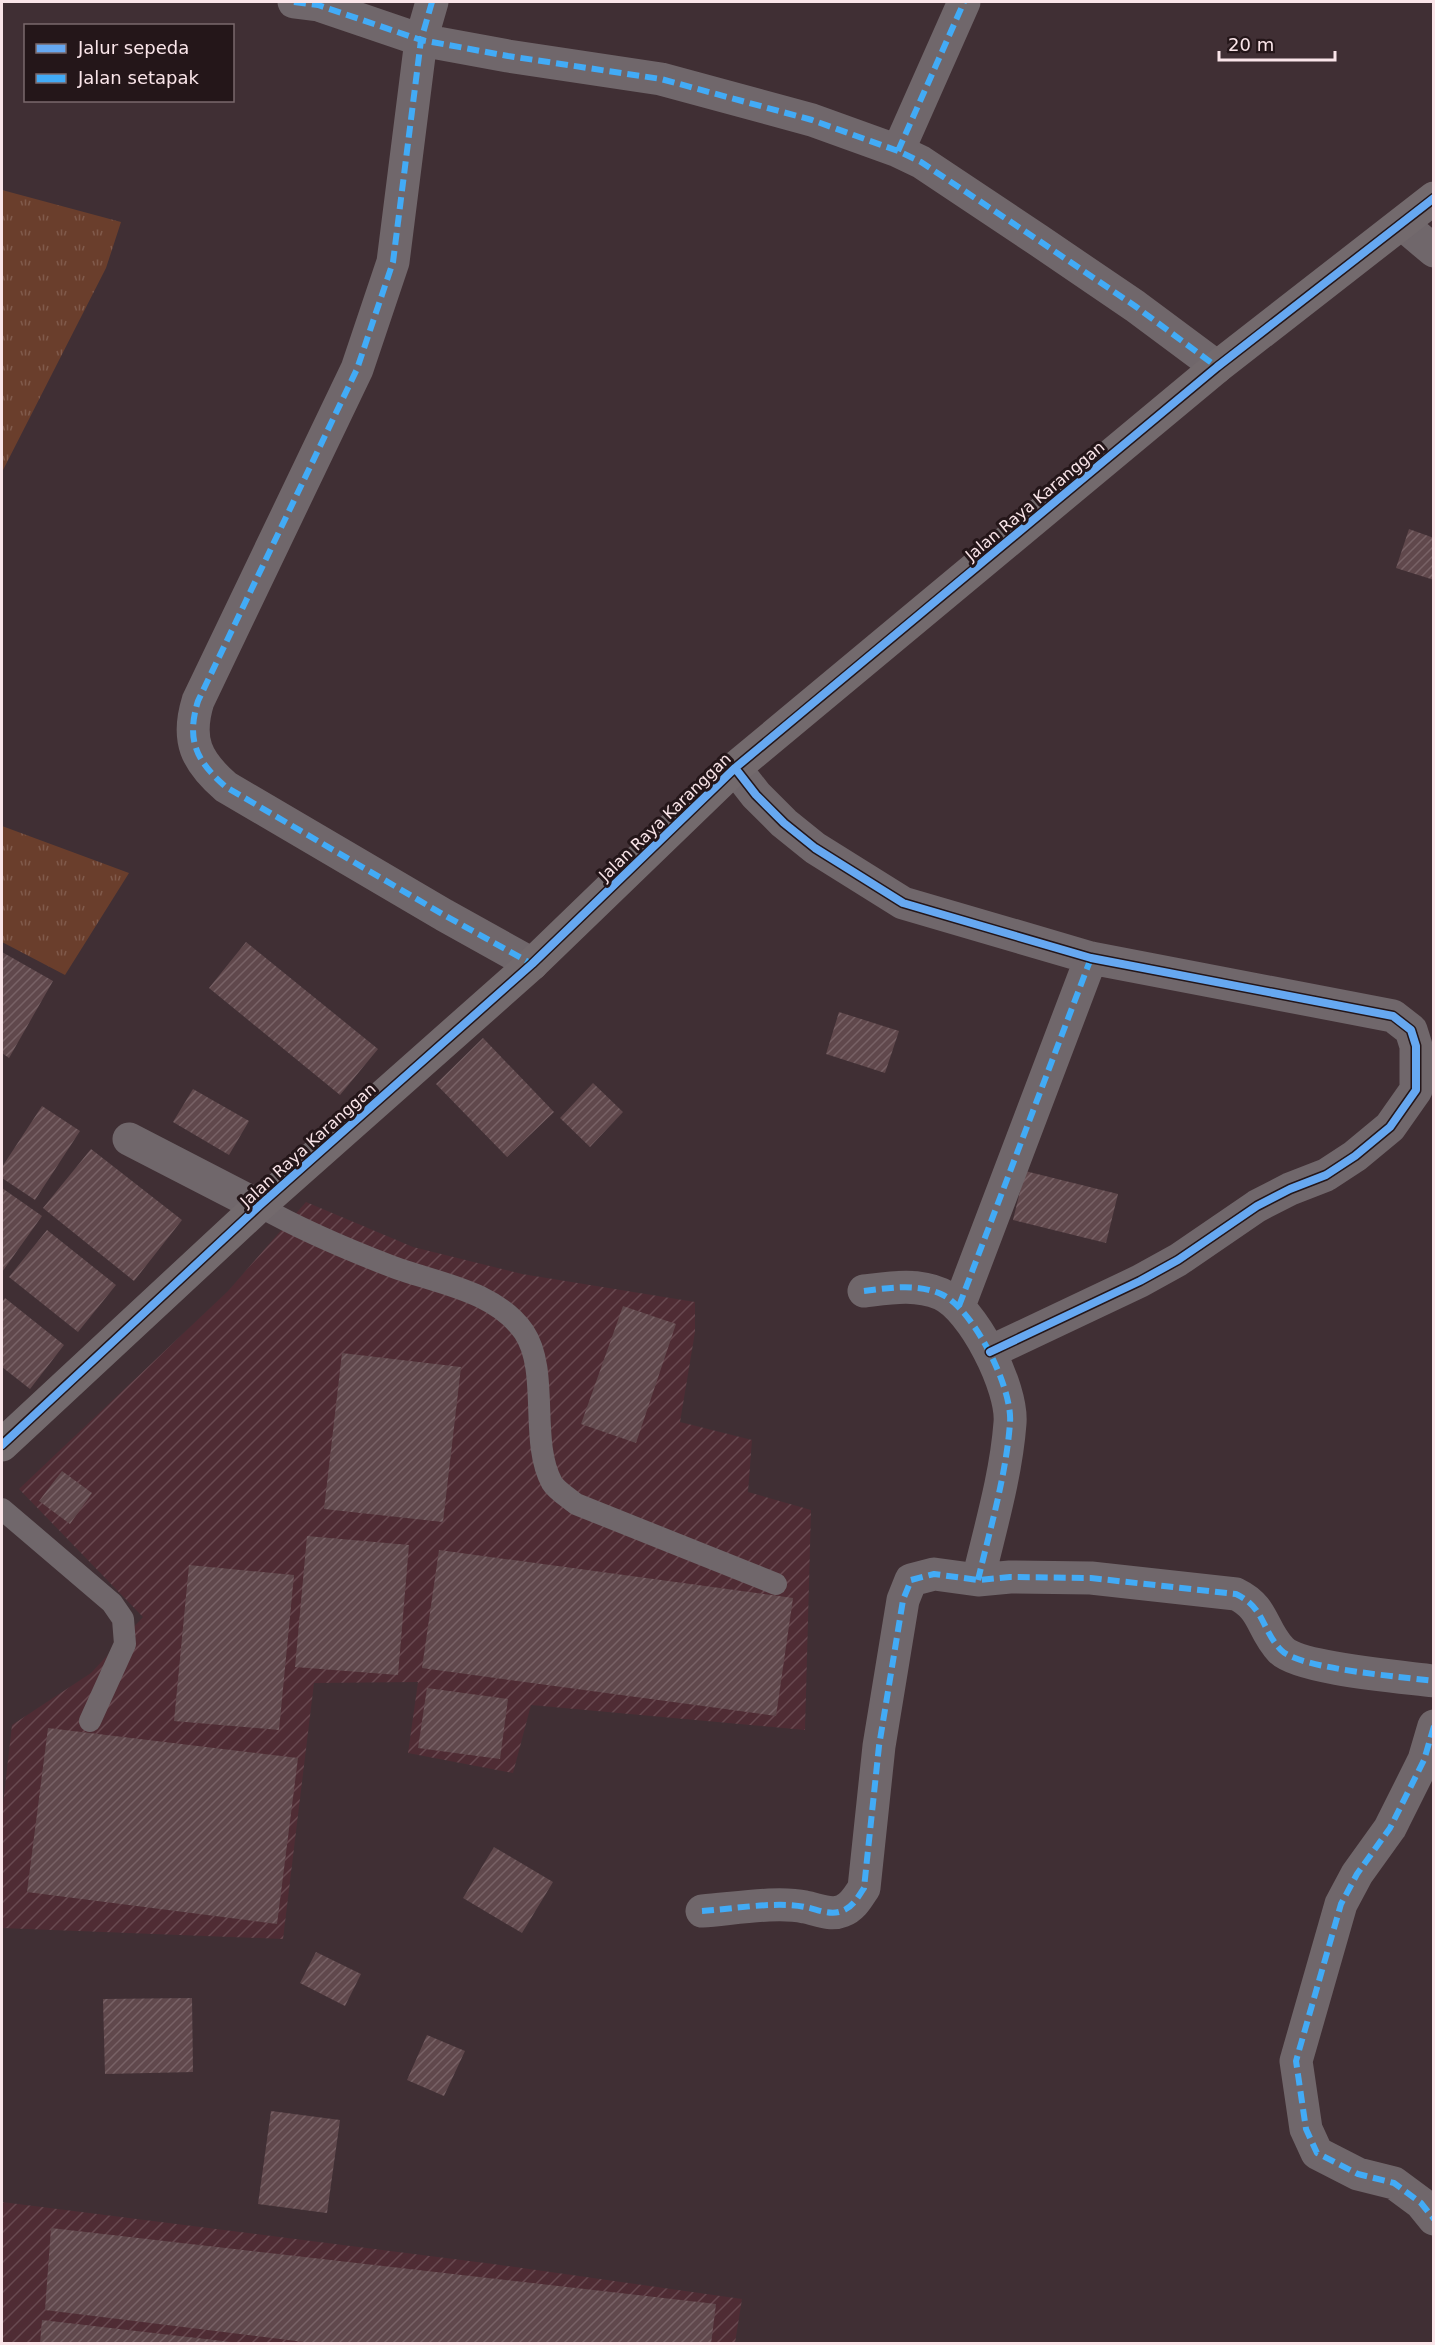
<svg xmlns="http://www.w3.org/2000/svg" width="1435" height="2345" font-family="'DejaVu Sans',sans-serif">
<style>
.industrial{fill:url(#industrial-furrows)}
.grass{fill:url(#grass-tufts)}
.building{fill:url(#building-hatch)}
.lines{fill:none;stroke-linecap:round;stroke-linejoin:round}
.lane{stroke:#70676b;stroke-width:22}
.street{stroke:#70676b;stroke-width:33}
.secondary{stroke:#736a6d;stroke-width:33}
.quiet{stroke:#42abf6;stroke-width:6;stroke-dasharray:12 6;stroke-linecap:butt}
.cycleway-casing{stroke:#241619;stroke-width:11}
.cycleway{stroke:#66a8f1;stroke-width:8}
.labels{text-anchor:middle;dominant-baseline:central;stroke-width:6;stroke-linejoin:round;paint-order:stroke}
.street-label{font-size:16px;fill:#fae5e9;stroke:#241619}
</style>
<defs>
<pattern id="industrial-furrows" width="10" height="10" patternUnits="userSpaceOnUse" patternTransform="scale(1.5)"><rect width="10" height="10" fill="#4f2c34"/><path d="M-1 1l2-2M0 10L10 0M9 11l2-2" fill="none" stroke="#694a51"/></pattern>
<pattern id="grass-tufts" width="24" height="20" patternUnits="userSpaceOnUse" patternTransform="scale(1.5)"><rect width="24" height="20" fill="#6a3e2c"/><path d="M3 7l-1-3M5 7V3M7 7l1-3M15 17l-1-3M17 17v-4M19 17l1-3" fill="none" stroke="#805a4b"/></pattern>
<pattern id="building-hatch" width="6" height="6" patternUnits="userSpaceOnUse" patternTransform="scale(1.5)"><rect width="6" height="6" fill="#60484c"/><path d="M-1 1l2-2M0 6l6-6M5 7l2-2" fill="none" stroke="#786266"/></pattern>
</defs>
<rect width="100%" height="100%" fill="#402f34"/>
<!-- industrial -->
<path class="industrial" d="M306,1202L413,1247L522,1274L695,1302V1332L680,1422L752,1440L748,1492L811,1510L805,1730L531,1705L513,1773L408,1753L418,1682L314,1683L283,1939L2,1928V1813L12,1725L91,1673L143,1617L19,1489L228,1291Z
M2,2202L493,2264L742,2299L735,2343H2Z"/>
<!-- grass -->
<path class="grass" d="M2,190L121,222L106,268L2,472Z
M2,826L129,873L65,975L2,942Z"/>
<!-- building -->
<path class="building" d="M1409,529L1434,538V580L1396,568Z
M246,942L378,1049L340,1095L209,988Z
M2,952L53,981L9,1058L2,1053Z
M839,1012L899,1031L885,1073L826,1054Z
M483,1038L554,1112L507,1157L436,1084Z
M593,1083L623,1112L590,1147L560,1118Z
M193,1089L249,1121L229,1155L173,1122Z
M42,1106L80,1131L35,1200L2,1178V1167Z
M91,1149L182,1220L134,1281L43,1208Z
M1025,1171L1118,1194L1106,1243L1013,1220Z
M2,1188L42,1216L2,1272Z
M47,1230L116,1285L78,1332L9,1277Z
M5,1298L64,1345L30,1389L2,1367V1302Z
M623,1306L676,1324L636,1443L581,1424Z
M342,1353L461,1367L443,1522L324,1509Z
M62,1471L92,1493L70,1524L39,1501Z
M307,1536L409,1545L398,1675L295,1667Z
M439,1550L793,1598L776,1716L422,1668Z
M189,1565L294,1575L279,1730L174,1721Z
M427,1688L508,1699L500,1759L418,1748Z
M48,1728L298,1758L277,1924L27,1892Z
M494,1847L553,1882L522,1933L463,1898Z
M316,1952L361,1974L345,2006L300,1983Z
M192,1998L193,2072L105,2074L103,1999Z
M427,2035L465,2051L444,2096L407,2080Z
M271,2111L340,2120L327,2213L258,2204Z
M51,2228L716,2304L711,2344H320L45,2310Z
M42,2320L231,2342V2344H40Z"/>
<g class="lines">
<!-- lane -->
<path class="lane" d="M259,1206C300,1229 344,1248 388,1265C433,1283 494,1289 524,1332C550,1371 529,1441 552,1483C557,1491 569,1498 576,1504L776,1584
M2,1509L112,1603L123,1619L125,1644L90,1721"/>
<!-- street -->
<path class="street" d="M294,2L318,5L421,40L508,56L661,79L812,120L898,151L921,162L1038,240L1135,306L1217,367
M432,2L421,40L393,262L357,369L198,701C186,740 196,761 226,787L444,915L532,964
M898,151L964,2
M1402,224L1434,251
M735,768L756,795L784,823L815,848L903,903L1091,958L1393,1016L1411,1030L1416,1046V1090L1390,1127L1355,1156L1326,1175L1290,1189L1257,1206L1178,1260L1140,1281L990,1352
M129,1139L259,1206
M864,1291C889,1288 916,1283 941,1294C973,1308 1013,1388 1010,1423C1006,1476 990,1529 978,1580
M959,1306L1091,958
M1434,1726L1424,1760L1390,1828L1357,1874L1341,1904L1296,2061L1306,2129L1317,2153L1358,2174L1394,2183L1421,2203L1434,2219
M702,1911C732,1909 777,1901 805,1907C817,1909 830,1916 842,1911C853,1907 858,1897 864,1888L879,1746L903,1600L911,1580L934,1574L978,1580L1010,1577L1091,1578L1236,1594C1265,1608 1261,1629 1281,1650C1299,1669 1404,1677 1434,1681"/>
<!-- secondary -->
<path class="secondary" d="M2,1445L259,1206L532,964L735,768L1217,367L1434,198"/>
<!-- quiet -->
<path class="quiet" d="M294,2L318,5L421,40L508,56L661,79L812,120L898,151L921,162L1038,240L1135,306L1217,367
M432,2L421,40L393,262L357,369L198,701C186,740 196,761 226,787L444,915L532,964
M898,151L964,2
M864,1291C889,1288 916,1283 941,1294C973,1308 1013,1388 1010,1423C1006,1476 990,1529 978,1580
M959,1306L1091,958
M1434,1726L1424,1760L1390,1828L1357,1874L1341,1904L1296,2061L1306,2129L1317,2153L1358,2174L1394,2183L1421,2203L1434,2219
M702,1911C732,1909 777,1901 805,1907C817,1909 830,1916 842,1911C853,1907 858,1897 864,1888L879,1746L903,1600L911,1580L934,1574L978,1580L1010,1577L1091,1578L1236,1594C1265,1608 1261,1629 1281,1650C1299,1669 1404,1677 1434,1681"/>
<defs>
<path id="cycleway" d="M735,768L756,795L784,823L815,848L903,903L1091,958L1393,1016L1411,1030L1416,1046V1090L1390,1127L1355,1156L1326,1175L1290,1189L1257,1206L1178,1260L1140,1281L990,1352
M2,1445L259,1206L532,964L735,768L1217,367L1434,198"/>
</defs>
<!-- cycleway casing -->
<use href="#cycleway" class="cycleway-casing"/>
<!-- cycleway -->
<use href="#cycleway" class="cycleway"/>
</g>
<g class="labels">
<!-- street labels -->
<g class="street-label">
<text transform="translate(1035 501) rotate(-40)">Jalan Raya Karanggan</text>
<text transform="translate(665 817) rotate(-44)">Jalan Raya Karanggan</text>
<text transform="translate(308 1145) rotate(-42)">Jalan Raya Karanggan</text>
</g>
</g>
<!-- border -->
<rect width="1435" height="2345" fill="none" stroke="#fae5e9" stroke-width="6"/>
<!-- legend -->
<rect x="24" y="24" width="210" height="78" fill="#241619" stroke="#7a696c" stroke-width="1.5"/>
<rect x="36" y="44" width="30" height="9" fill="#66a8f1" stroke="#7a696c" stroke-width="1.5"/>
<text x="78" y="54" font-size="18" fill="#fae5e9">Jalur sepeda</text>
<rect x="36" y="74" width="30" height="9" fill="#42abf6" stroke="#7a696c" stroke-width="1.5"/>
<text x="78" y="84" font-size="18" fill="#fae5e9">Jalan setapak</text>
<!-- scale -->
<path d="M1219 51v9h116v-9" fill="none" stroke="#fae5e9" stroke-width="3"/>
<text x="1228" y="51" font-size="18" fill="#fae5e9" stroke="#241619" stroke-width="4.5" paint-order="stroke">20 m</text>
</svg>
